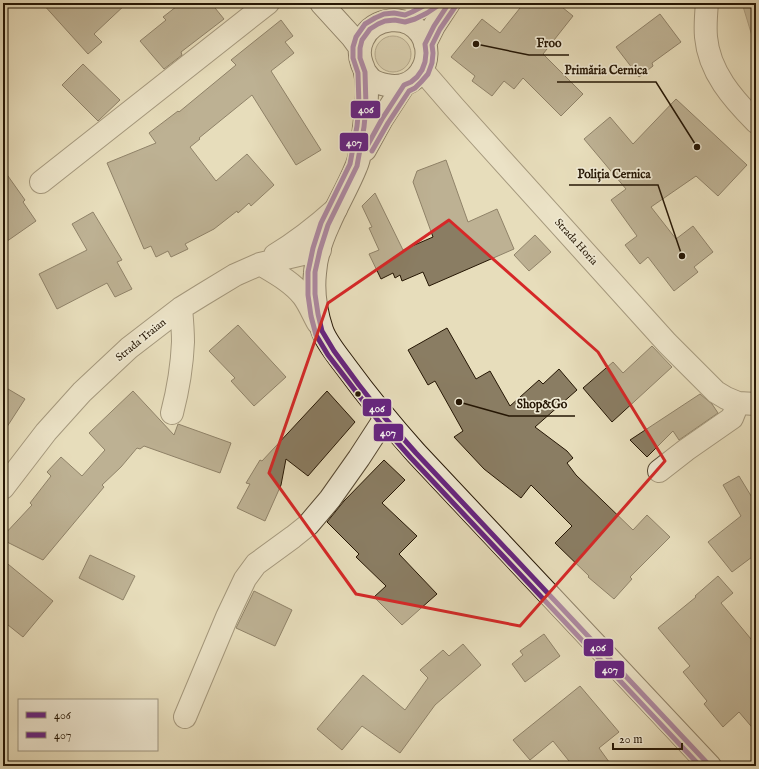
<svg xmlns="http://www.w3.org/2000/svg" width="759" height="769" font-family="'IM FELL English',serif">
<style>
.green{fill:#c6bb9c;stroke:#766850}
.water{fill:#a5997d;stroke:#72654d}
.building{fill:#8a7d63;stroke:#251604}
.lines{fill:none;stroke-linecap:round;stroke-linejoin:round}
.street-casing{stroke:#564832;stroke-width:24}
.secondary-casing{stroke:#251604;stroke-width:24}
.street{stroke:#efe9d3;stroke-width:22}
.secondary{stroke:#efe9d3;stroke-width:22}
.bus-1-casing{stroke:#efe9d3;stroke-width:8}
.bus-2-casing{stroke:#efe9d3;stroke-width:8}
.bus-1{stroke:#662483;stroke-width:5}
.bus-2{stroke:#662483;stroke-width:5}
.marked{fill:none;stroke:#d62828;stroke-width:3;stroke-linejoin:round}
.bus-dot{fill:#251604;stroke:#efe9d3;stroke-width:1.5}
.labels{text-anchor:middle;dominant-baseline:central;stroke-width:3.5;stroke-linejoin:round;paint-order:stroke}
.street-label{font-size:11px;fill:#251604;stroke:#efe9d3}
.leader{fill:none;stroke:#251604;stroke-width:1.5}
.callout-dot{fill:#251604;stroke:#efe9d3;stroke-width:1.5}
.callout-label{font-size:12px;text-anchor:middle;font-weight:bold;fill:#251604;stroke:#efe9d3;stroke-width:3.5;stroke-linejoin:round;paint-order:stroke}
.line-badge{stroke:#efe9d3;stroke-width:1.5}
.badge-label{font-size:11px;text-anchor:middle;font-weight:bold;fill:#fff}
</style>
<rect width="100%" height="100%" fill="#e7ddbb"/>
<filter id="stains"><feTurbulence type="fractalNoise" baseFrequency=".005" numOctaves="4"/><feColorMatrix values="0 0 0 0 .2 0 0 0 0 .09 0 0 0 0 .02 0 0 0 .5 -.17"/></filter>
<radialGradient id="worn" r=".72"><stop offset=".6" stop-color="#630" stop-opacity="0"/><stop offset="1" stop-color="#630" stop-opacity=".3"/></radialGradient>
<!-- green -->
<path class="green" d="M375 54a18 18 0 1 1 36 0a18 18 0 1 1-36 0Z"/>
<!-- water -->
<path class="water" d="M742,3H756V49Z"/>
<!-- building -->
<path class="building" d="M42,3H127L94,34L102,42L88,54Z
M181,3H211L224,19L181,52L182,55L164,69L140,41L166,20L163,17Z
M524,3H557L573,16L543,54L583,94L561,116L523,78L514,89L504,81L492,96L472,81L475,76L451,57L482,19L500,33Z
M660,14L681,42L652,63L653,66L639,77L616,47Z
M281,20L293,36L285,42L294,53L271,71L321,150L296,165L252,95L199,138L200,139L190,147L216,181L247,154L274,185L251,206L249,203L238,213L237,211L214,229L185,244L188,249L171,257L168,251L156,257L151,246L144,249L107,163L156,143L149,133L178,111L179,112L236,65L231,60Z
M83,64L120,100L98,121L62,85Z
M676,99L747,165L718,196L696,176L651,207L676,239L693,226L713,252L694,267L698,272L674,291L648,257L640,264L625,245L637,236L611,200L626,189L584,139L610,117L633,144Z
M446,160L468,222L497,209L514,249L429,286L423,272L402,281L400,275L395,278L393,273L381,279L369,254L379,250L369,228L372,227L362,206L375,193L403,250L433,237L413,182L417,171Z
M3,169L25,200L23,202L36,221L3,244Z
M93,212L122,260L117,262L132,289L115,297L107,283L57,309L39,274L87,250L72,224Z
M535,235L551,252L529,271L514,255Z
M238,325L286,377L254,406L231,381L235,378L209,351Z
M447,328L476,379L490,371L510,406L539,380L543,384L559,369L577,390L535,427L567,451L573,458L567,463L576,475L633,530L647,515L670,537L630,577L632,579L614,599L588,577L589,576L555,543L572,526L531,485L521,498L484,469L454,437L463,431L435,381L428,385L408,350Z
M652,346L672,367L612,422L583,388L613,362L623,373Z
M3,386L25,399L3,433Z
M133,391L174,435L178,424L231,443L220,473L144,446L140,449L137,448L121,467L102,485L104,487L43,560L3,540V536L32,505L30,503L51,476L47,472L61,457L82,476L105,450L89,433Z
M327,391L355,422L308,476L286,459L281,485L265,521L237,508L250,484L246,483L260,460L262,461Z
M700,394L712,404L718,413L679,440L673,431L647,457L630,440Z
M384,460L405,480L382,503L417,536L399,554L437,594L402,625L374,597L386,586L356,557L359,554L327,522L344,501Z
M739,476L756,504V554L732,572L708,542L741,516L723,485Z
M90,555L135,576L123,600L79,578Z
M3,560L53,601L23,637L3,621Z
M718,576L733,593L721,603L756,645V732L739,712L723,727L704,704L707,701L683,672L690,666L658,628L696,597L695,596Z
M254,591L292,610L275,646L236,628Z
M544,634L560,656L525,682L512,664L523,655L520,651Z
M463,644L481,665L435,705L400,753L362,726L342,750L317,729L363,675L405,710L428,678L420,670L443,650L449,656Z
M580,686L619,732L599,748L612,766H573L553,741L530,760L513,740Z"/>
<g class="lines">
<defs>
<path id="street" d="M707,3C706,14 705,26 706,37C709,72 733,99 756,122
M422,70L454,107L667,343L716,392L726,398L738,403L756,404
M41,182L268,3
M275,255C297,242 317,226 336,209
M260,264C275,273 292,282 303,296C309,304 313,314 318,323
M172,413C178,390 182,366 183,342C183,331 182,319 181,308
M659,471L686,450L732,418L738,403
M3,488L46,432L82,392L129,348L181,308L202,295L235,275L260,264L320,250
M185,717L227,617L245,579L256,564L293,537L308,525L330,499L359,458L385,418"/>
<path id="secondary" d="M321,3L352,37L360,48
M425,44L434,26L449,3
M365,72C367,74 369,77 371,79C375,82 381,84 386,85C416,92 437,60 421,34C407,13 373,17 363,39C359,47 359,56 362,64C363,67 365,70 365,73C369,89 366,110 364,127C363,137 360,158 356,167C348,187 337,205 329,224C322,239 316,257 315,273C313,291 316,312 322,330C326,342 338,356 346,367C368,397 391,425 416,453L710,766
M365,150L382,119L404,85"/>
</defs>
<!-- street casing -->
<use href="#street" class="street-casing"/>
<!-- secondary casing -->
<use href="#secondary" class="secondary-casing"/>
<!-- street -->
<use href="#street" class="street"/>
<!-- secondary -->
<use href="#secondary" class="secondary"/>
<defs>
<path id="bus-1" d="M442,3L427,13L415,19L405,22L395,20L385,21L378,24L370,29L362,40L360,48V58L365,72L366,106L364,127L357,166L328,225L320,250L315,272V294L318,314L322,331L334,351L359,385L385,418L416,453L710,766
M366,148L382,119L404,85L411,82L417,77L422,70L425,62L426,53L425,44L434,26L449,3"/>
<path id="bus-2" d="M429,3L412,12L405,15L394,13L384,14L375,18L365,24L356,37L353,47V58L358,73L359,106L357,126L350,164L321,223L313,248L308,272V295L311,316L316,335L328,355L380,423L411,458L700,766
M372,151L388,123L409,91L415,88L421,82L428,74L432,63L433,53L432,45L440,29L455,7"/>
</defs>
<!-- bus-1 casing -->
<use href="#bus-1" class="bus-1-casing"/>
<!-- bus-2 casing -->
<use href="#bus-2" class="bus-2-casing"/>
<!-- bus-1 -->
<use href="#bus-1" class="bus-1"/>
<!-- bus-2 -->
<use href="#bus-2" class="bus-2"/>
</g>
<!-- marked area -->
<path d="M0 0H759V769H0ZM449,220L598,352L665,461L520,626L356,594L269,473L328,303Z" fill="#e7ddbb" fill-opacity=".55" fill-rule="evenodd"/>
<path class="marked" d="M449,220L598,352L665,461L520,626L356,594L269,473L328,303Z"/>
<!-- markers -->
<circle class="bus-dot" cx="358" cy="394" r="3.5"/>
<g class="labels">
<!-- street labels -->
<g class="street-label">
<text transform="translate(576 242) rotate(48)">Strada Horia</text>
<text transform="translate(141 340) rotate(-39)">Strada Traian</text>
</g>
</g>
<!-- callouts -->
<path class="leader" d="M476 44L529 55H569M697 147L656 82H557M682 256L658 185H569M459 402L509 416H575"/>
<g class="callout-dot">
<circle cx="476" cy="44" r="4"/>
<circle cx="697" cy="147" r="4"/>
<circle cx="682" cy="256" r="4"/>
<circle cx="459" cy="402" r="4"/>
</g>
<g class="callout-label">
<text x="549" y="47">Froo</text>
<text x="606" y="74">Primăria Cernica</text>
<text x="614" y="178">Poliția Cernica</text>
<text x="542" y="408">Shop&amp;Go</text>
</g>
<g class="line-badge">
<rect x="350" y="100" width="31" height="19" rx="4" fill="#662483"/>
<rect x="339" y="132" width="30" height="20" rx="4" fill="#662483"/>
<rect x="362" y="398" width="30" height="19" rx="4" fill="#662483"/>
<rect x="373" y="423" width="31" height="19" rx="4" fill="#662483"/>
<rect x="583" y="638" width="31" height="19" rx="4" fill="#662483"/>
<rect x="594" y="660" width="31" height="19" rx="4" fill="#662483"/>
</g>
<g class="badge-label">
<text x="366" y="113">406</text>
<text x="354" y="146">407</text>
<text x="377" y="412">406</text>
<text x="388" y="436">407</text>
<text x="598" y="651">406</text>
<text x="610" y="673">407</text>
</g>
<!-- margin -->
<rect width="759" height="769" fill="none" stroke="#e7ddbb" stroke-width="16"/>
<rect x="4" y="4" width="751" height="761" fill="none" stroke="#251604" stroke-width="2"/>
<rect x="8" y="8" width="743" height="753" fill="none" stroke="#251604"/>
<!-- legend -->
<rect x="18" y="699" width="140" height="52" fill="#efe9d3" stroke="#9e9580"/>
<rect x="26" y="712" width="20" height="6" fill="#662483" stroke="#9e9580"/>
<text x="54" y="719" font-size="12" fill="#251604">406</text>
<rect x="26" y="732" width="20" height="6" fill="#662483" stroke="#9e9580"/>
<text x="54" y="739" font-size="12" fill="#251604">407</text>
<!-- scale -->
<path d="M613 743v6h69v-6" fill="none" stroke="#251604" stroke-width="2"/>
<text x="619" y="743" font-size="12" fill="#251604" stroke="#efe9d3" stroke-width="3" paint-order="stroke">20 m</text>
<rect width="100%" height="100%" filter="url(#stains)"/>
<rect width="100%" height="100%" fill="url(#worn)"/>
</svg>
